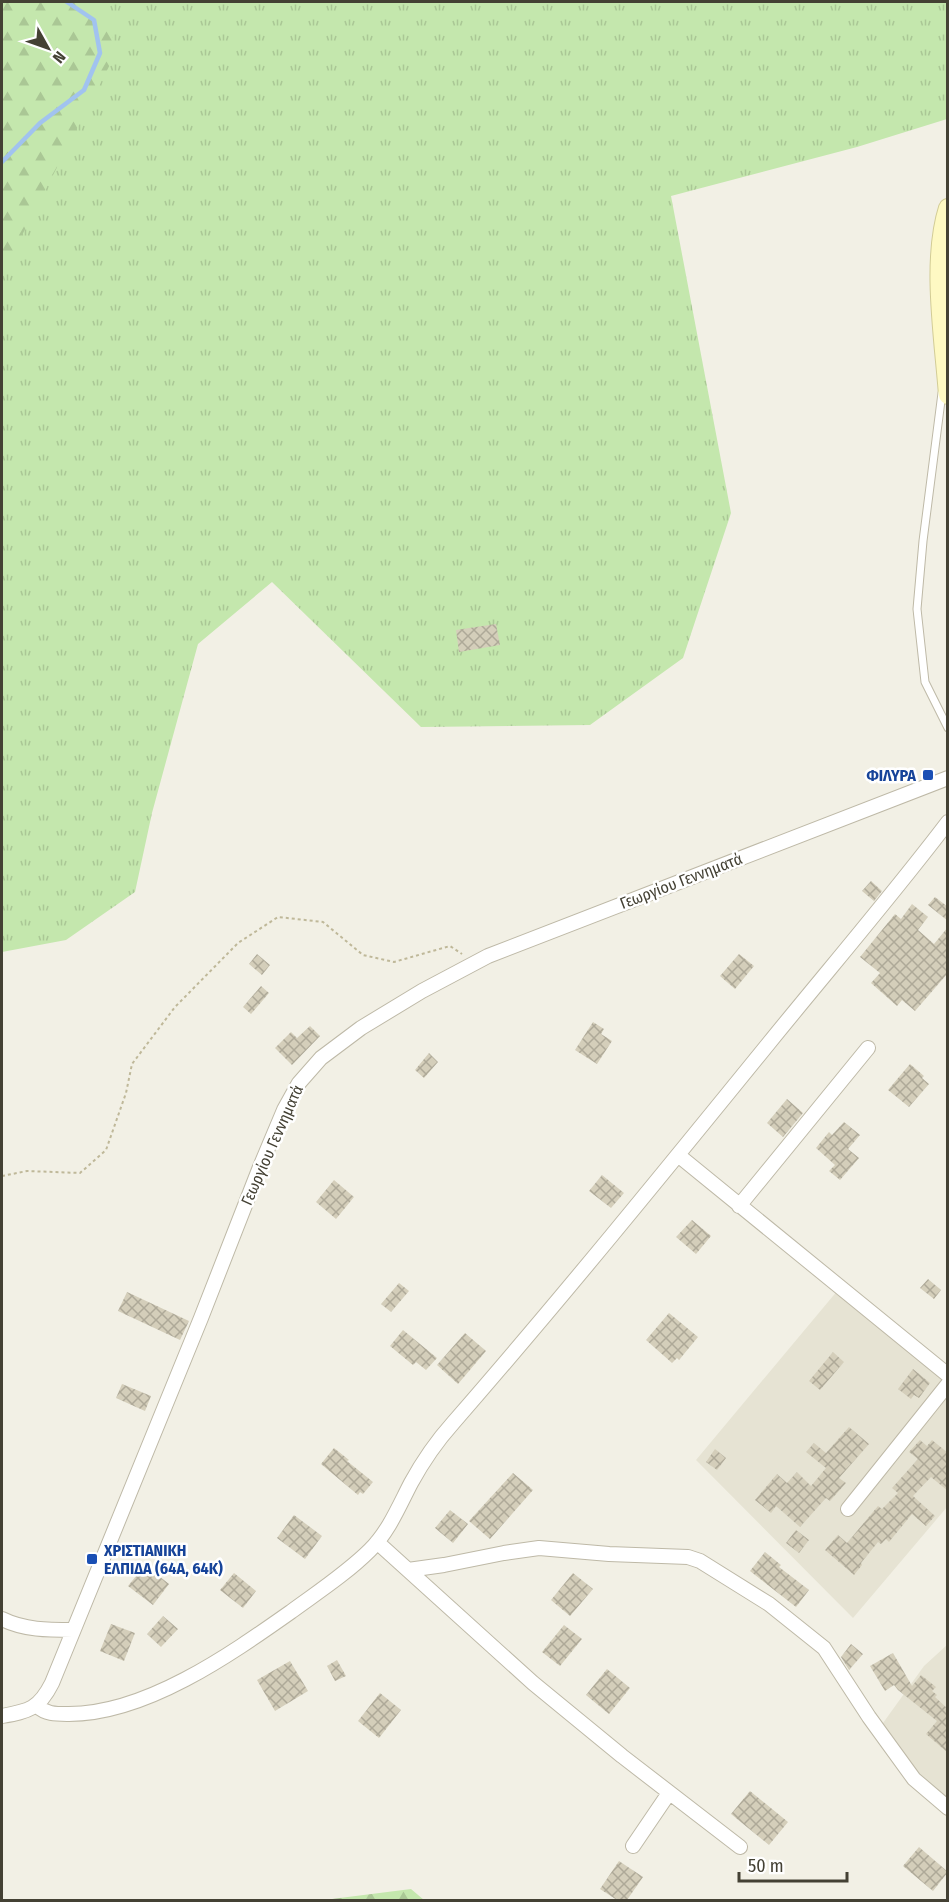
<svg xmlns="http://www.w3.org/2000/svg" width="949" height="1902" font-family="'Fira Sans Condensed',sans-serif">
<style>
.residential{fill:#e6e3d3}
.grass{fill:url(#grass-tufts)}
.forest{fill:url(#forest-firs)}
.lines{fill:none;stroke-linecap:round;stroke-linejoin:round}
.stream{stroke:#a1c3ef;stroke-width:4.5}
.building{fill:url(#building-cross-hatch)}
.service-casing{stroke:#beb9a7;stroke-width:9}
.minor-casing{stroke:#beb9a7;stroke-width:16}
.secondary-casing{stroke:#d2cc95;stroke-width:20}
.path{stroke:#bfb899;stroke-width:2;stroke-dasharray:3 3;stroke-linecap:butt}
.service{stroke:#fff;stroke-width:7}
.minor{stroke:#fff;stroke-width:14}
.secondary{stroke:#fef9c3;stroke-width:18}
.transit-dot{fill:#1a4fb4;stroke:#fff;stroke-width:2}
.labels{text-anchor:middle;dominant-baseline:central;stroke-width:5;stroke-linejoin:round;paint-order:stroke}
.transit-label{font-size:16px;font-weight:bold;fill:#164399;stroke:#fff;text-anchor:end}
.street-label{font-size:16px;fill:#444134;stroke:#fff}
</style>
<defs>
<pattern id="grass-tufts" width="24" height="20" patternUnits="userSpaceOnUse" patternTransform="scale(1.5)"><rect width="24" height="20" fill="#c4e7ad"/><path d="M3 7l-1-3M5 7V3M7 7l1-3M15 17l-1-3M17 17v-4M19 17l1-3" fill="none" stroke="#aac795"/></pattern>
<pattern id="forest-firs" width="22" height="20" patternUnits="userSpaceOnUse" patternTransform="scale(1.5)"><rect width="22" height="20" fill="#c4e7ad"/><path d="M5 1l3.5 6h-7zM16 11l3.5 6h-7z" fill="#aac795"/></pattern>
<pattern id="building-cross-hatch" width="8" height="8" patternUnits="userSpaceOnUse" patternTransform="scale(1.5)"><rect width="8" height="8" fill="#d4ceba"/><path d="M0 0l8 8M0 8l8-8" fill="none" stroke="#aea998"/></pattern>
</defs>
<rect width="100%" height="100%" fill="#f2f0e5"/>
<!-- residential -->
<path class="residential" d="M838,1290L947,1380V1507L853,1618L696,1460Z
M947,1645L948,1801L945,1804L878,1730L924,1666Z"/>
<!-- grass -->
<path class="grass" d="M2,2H947V119L857,147L671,196L731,513L683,658L590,725L421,727L272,582L198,644L152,813L135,892L66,940L2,952Z"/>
<!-- forest -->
<path class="forest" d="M2,2H96L118,49L2,274Z
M411,1889L424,1900H324Z"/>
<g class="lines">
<!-- stream -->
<path class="stream" d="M2,162L40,123L84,90L100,53L94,20L67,2"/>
</g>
<!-- building -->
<path class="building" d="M496,624L500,645L459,652L456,630Z
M871,881L882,891L874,901L862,891Z
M935,897L948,907V921L928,905Z
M912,904L928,917L918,930L934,944L948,927V973L915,1011L902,1000L897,1006L871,983L880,973L860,957L895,914L901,919Z
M257,954L270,965L262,975L249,964Z
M739,954L754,966L735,989L720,976Z
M261,986L269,993L251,1014L243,1007Z
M593,1022L604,1029L601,1034L612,1041L597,1064L575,1050Z
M310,1026L320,1036L292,1065L275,1048L291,1032L297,1038Z
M429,1053L438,1062L424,1078L415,1070Z
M910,1064L924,1076L922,1078L929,1084L909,1107L888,1090Z
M787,1099L803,1113L783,1137L767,1123Z
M844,1122L860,1135L848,1149L859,1158L840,1180L829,1171L835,1165L816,1148L829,1132L832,1135Z
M602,1175L624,1193L611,1208L589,1191Z
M334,1180L354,1197L336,1219L316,1202Z
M692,1220L711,1236L696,1254L676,1237Z
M928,1279L941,1290L934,1299L920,1288Z
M399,1283L409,1291L391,1312L381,1304Z
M127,1292L189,1321L180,1340L118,1311Z
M669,1313L698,1337L679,1360L677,1358L672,1363L646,1340Z
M403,1330L437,1358L426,1370L416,1362L413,1365L390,1346Z
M465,1333L486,1351L458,1384L437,1365Z
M833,1352L844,1362L820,1390L809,1381Z
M913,1369L930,1383L919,1398L914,1395L911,1399L898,1389Z
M122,1384L151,1396L145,1411L116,1398Z
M849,1427L869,1444L839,1478L846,1483L830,1501L826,1498L800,1527L776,1506L771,1513L755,1500L777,1474L787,1483L797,1472L811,1486L826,1468L806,1452L814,1443L826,1453Z
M920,1440L927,1446L932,1440L948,1453V1491L931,1477L913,1496L935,1516L926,1526L912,1514L889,1542L886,1539L881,1544L878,1542L861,1563L862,1565L854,1575L825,1550L838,1535L847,1543L878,1506L882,1509L898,1493L892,1488L918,1459L909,1452Z
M334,1448L349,1460L347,1461L373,1482L363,1494L360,1492L358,1495L321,1464Z
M715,1449L726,1458L717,1470L706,1462Z
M513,1473L533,1490L490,1539L469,1521Z
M450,1510L468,1524L453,1543L435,1528Z
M294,1515L322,1536L305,1559L277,1538Z
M796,1530L809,1540L799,1553L786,1543Z
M765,1552L781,1565L779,1567L809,1590L796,1607L750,1571Z
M145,1565L169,1584L153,1605L128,1586Z
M234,1573L256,1591L243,1608L220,1590Z
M573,1573L593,1589L570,1616L551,1600Z
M163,1616L178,1629L161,1647L147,1634Z
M111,1624L135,1633L124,1661L100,1651Z
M564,1625L582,1639L560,1666L542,1652Z
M851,1644L863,1654L849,1670L841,1657Z
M893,1653L912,1686L921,1675L936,1687L932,1691L937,1695L935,1697L948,1709V1753L926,1734L937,1721L898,1690L894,1685L885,1691L870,1666Z
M337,1660L346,1676L335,1681L327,1666Z
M290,1661L308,1691L275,1711L257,1680Z
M607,1669L630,1688L609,1714L586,1695Z
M380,1693L401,1710L379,1738L358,1721Z
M750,1791L788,1822L769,1845L731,1814Z
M919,1847L948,1872L933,1891L903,1866Z
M619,1861L643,1877L627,1900H617L600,1889Z"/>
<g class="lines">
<defs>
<path id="service" d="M942,393L923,541L917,609L925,682L948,728"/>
<path id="minor" d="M678,1155L948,1375
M739,1206L868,1048
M848,1509L948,1384
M377,1542L533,1683L622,1756L740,1847
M408,1570L444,1565L504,1553L539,1548L609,1554L688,1557L700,1561L769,1604L824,1648L869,1717L914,1779L948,1808
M2,1619C24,1630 48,1630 73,1630
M37,1706C46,1714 55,1714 67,1714C145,1715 231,1654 292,1611C318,1592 347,1573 370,1550C389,1531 399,1506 411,1483C423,1461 436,1442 453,1423C561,1299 665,1171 769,1043C829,969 891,897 948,822
M2,1716C29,1711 39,1709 52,1683L201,1318L260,1167L284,1110L299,1083L321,1058L361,1028L422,991L488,956L948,778
M633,1846L669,1793"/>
<path id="secondary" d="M948,208C931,261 944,340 948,395"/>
</defs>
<!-- service casing -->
<use href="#service" class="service-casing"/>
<!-- minor casing -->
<use href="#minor" class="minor-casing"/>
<!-- secondary casing -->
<use href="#secondary" class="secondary-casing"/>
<!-- path -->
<path class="path" d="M2,1176L27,1171L80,1173L106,1150L126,1093L132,1064L175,1007L238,943L278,917L323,922L363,955L394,962L450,946L462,954"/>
<!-- service -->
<use href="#service" class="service"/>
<!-- minor -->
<use href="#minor" class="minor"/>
<!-- secondary -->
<use href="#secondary" class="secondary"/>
</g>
<!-- markers -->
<g class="transit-dot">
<rect x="922" y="769" width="12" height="12" rx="3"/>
<rect x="86" y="1553" width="12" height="12" rx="3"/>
</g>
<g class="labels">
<!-- transit labels -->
<g class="transit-label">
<text x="916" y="775">ΦΙΛΥΡΑ</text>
<text x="104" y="1550" text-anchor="start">ΧΡΙΣΤΙΑΝΙΚΗ<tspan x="104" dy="18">ΕΛΠΙΔΑ (64Α, 64Κ)</tspan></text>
</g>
<!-- street labels -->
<g class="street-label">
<text transform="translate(681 881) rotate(-21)">Γεωργίου Γεννηματά</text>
<text transform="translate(272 1145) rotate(-66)">Γεωργίου Γεννηματά</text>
</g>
</g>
<!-- border -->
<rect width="949" height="1902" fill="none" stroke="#444134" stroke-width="6"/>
<!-- north arrow -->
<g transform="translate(48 48) rotate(130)" stroke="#ffffff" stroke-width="4.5" paint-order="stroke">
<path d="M0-4.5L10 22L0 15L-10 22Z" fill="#444134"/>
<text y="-9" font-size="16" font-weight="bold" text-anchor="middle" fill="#444134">N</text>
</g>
<!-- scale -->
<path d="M739 1872v9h108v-9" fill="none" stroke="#444134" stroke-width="3"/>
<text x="748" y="1872" font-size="18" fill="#444134" stroke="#ffffff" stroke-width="4.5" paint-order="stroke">50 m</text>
</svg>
